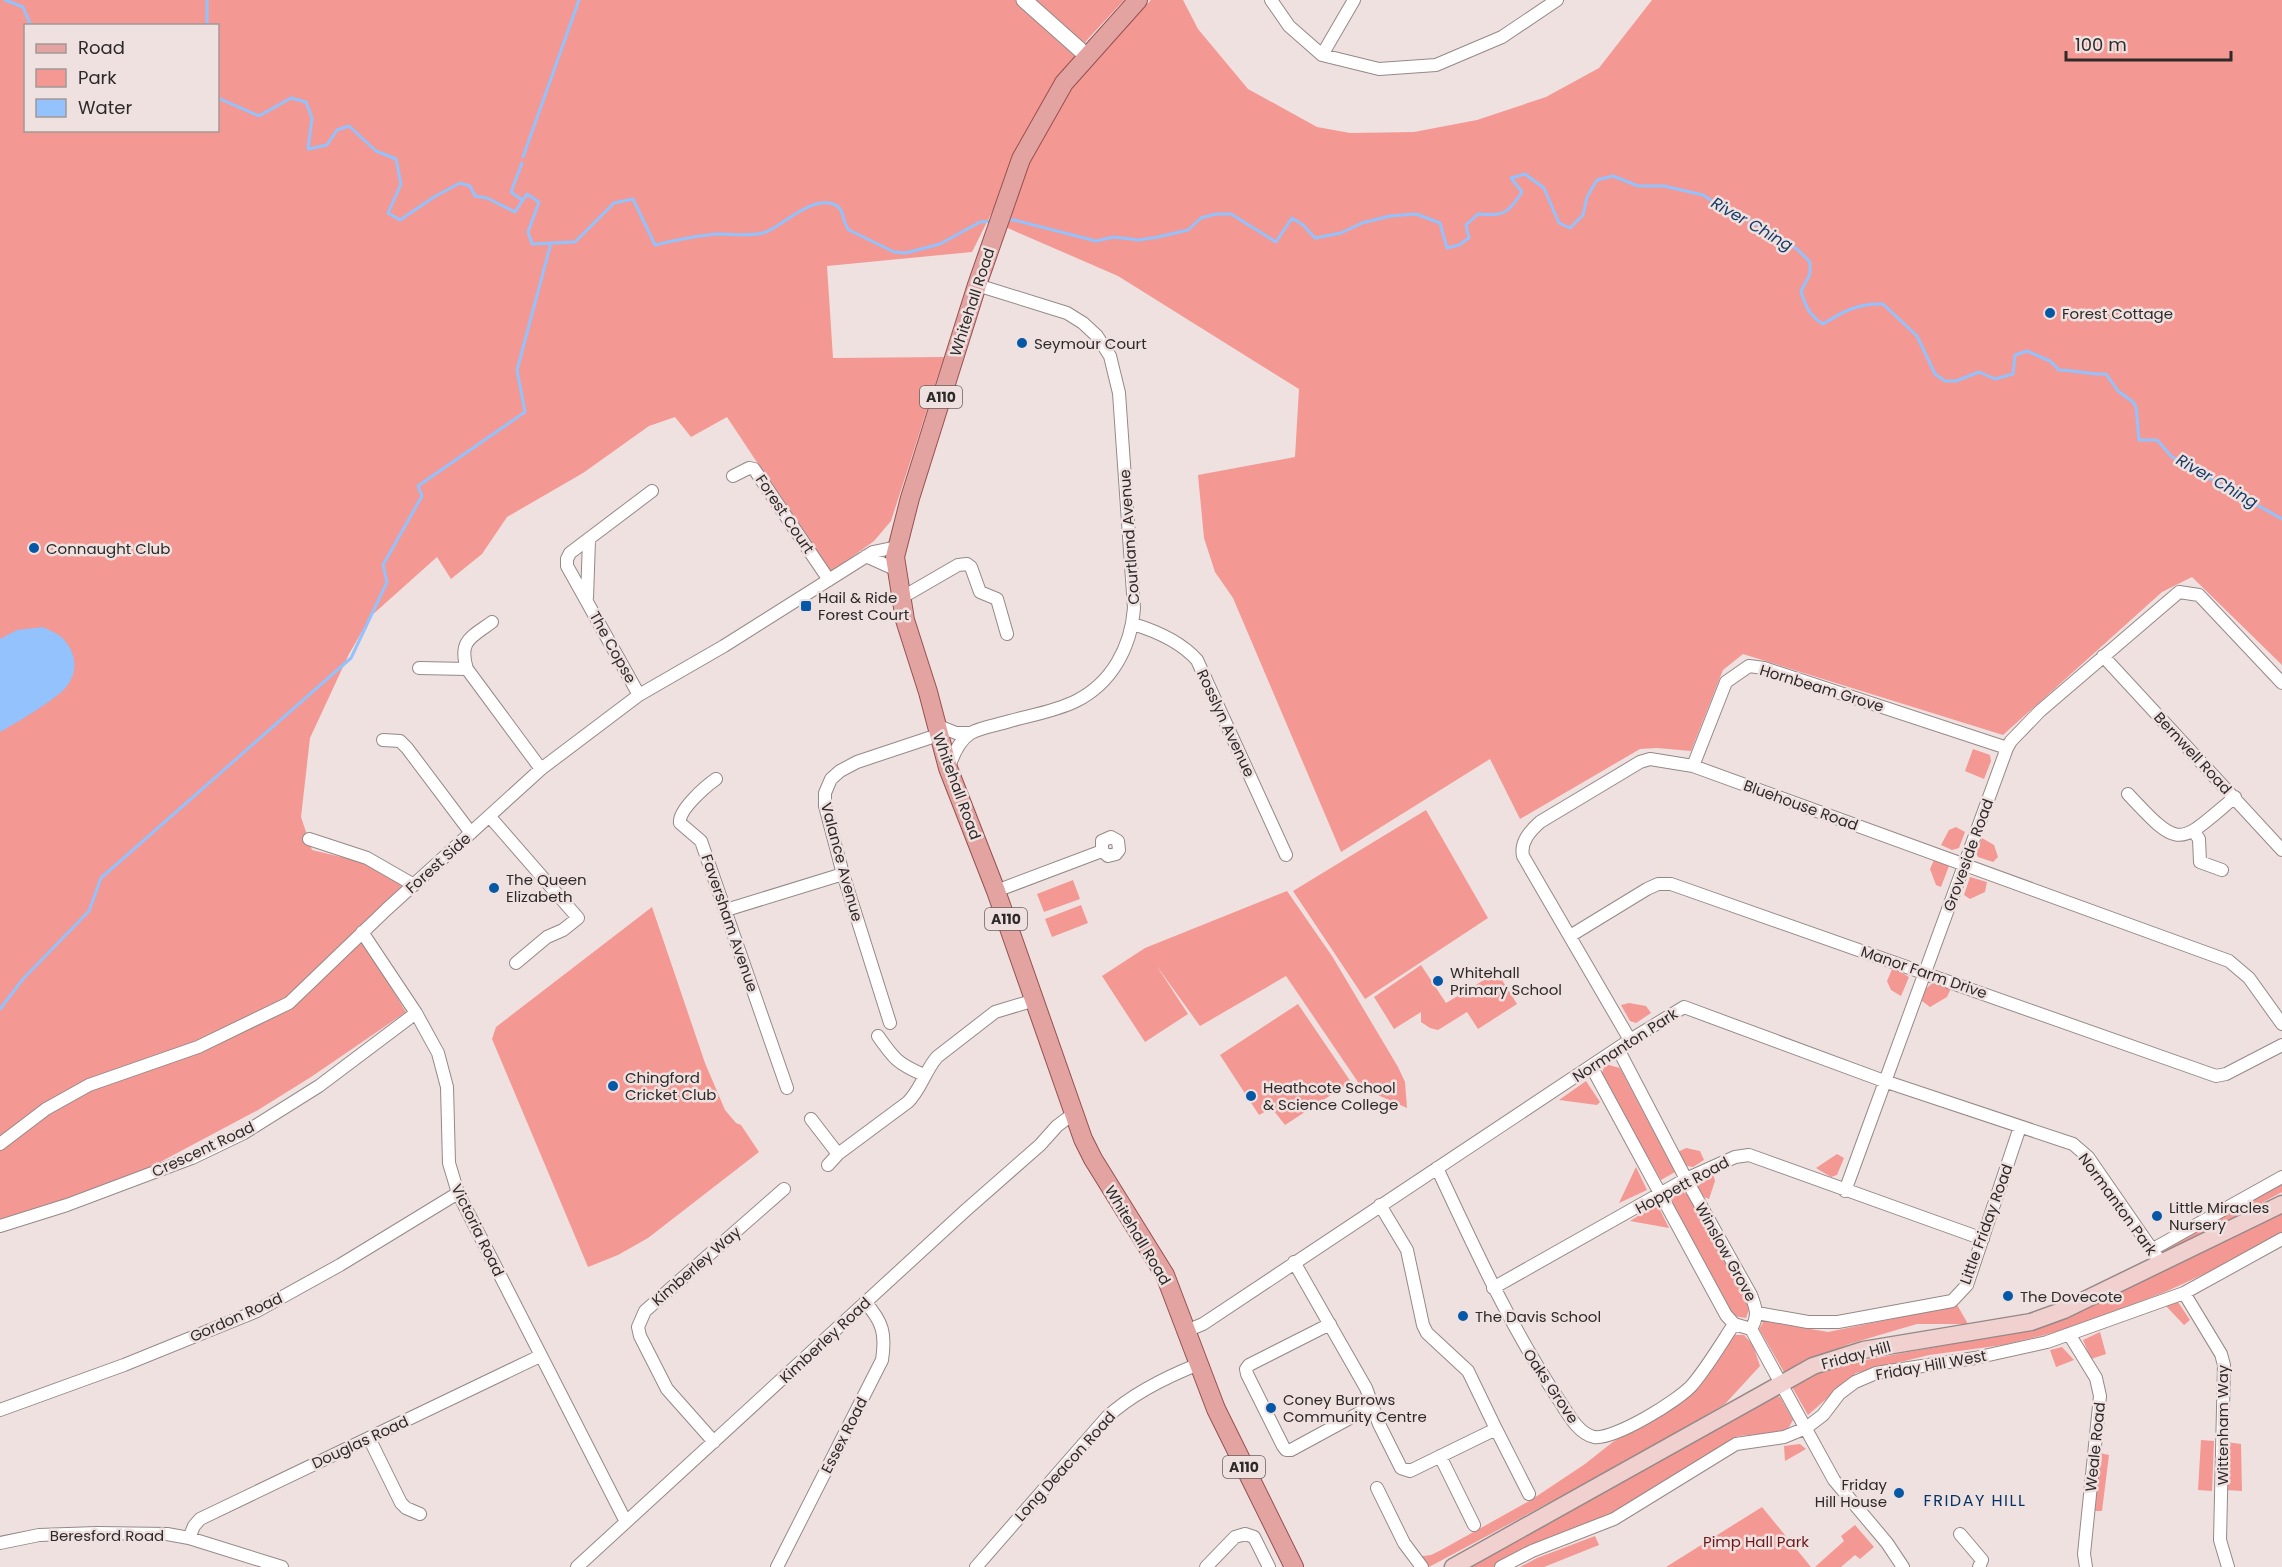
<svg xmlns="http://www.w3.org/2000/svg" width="2282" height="1567" font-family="Poppins,sans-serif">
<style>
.green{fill:#f49893;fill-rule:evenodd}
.water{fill:#93c2fc}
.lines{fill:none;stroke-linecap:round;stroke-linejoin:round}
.stream{stroke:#93c2fc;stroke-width:3}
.minor-casing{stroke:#958988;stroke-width:14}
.tertiary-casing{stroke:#958988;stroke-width:17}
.secondary-casing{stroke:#958988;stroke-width:19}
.primary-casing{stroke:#96514f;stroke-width:20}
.minor{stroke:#fff;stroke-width:12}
.tertiary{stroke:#fff;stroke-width:15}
.secondary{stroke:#f0d1d0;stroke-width:16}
.primary{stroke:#e2a3a1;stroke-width:18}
.poi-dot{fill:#0658a6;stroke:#efe1e0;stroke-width:2}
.labels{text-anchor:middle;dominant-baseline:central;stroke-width:5;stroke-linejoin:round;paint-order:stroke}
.shield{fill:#efe1e0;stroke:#686160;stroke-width:1.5}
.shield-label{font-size:14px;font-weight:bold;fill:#2e2a29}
.street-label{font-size:15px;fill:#2e2a29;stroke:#efe1e0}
.poi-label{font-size:15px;fill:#2e2a29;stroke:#efe1e0;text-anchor:start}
.park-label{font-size:15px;fill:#6f181b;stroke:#efe1e0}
.water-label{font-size:16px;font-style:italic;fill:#153d6a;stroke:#efe1e0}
.neighbourhood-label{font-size:16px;letter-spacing:1.5px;fill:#053567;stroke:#efe1e0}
</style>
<rect width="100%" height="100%" fill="#efe1e0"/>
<!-- green -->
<path class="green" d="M0,0H1124L1087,40L1056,84L972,252L827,266L833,358L944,357L891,521L874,541L830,573L727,417L691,437L675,417L649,426L583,473L507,517L482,554L451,579L437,557L371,616L349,654L310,738L301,817L312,850L371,864L411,886L356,930L406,1012L311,1077L258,1110L149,1168L55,1203L0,1220ZM26,26H218V130H26Z
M1151,0H1183L1198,29L1248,89L1317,127L1350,133L1414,132L1477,120L1546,97L1599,68L1652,0H2282V665L2192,577L2162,592L2003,735L1743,654L1723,670L1691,751L1657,748L1640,749L1520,819L1490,759L1341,852L1233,598L1215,572L1204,538L1198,475L1295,457L1299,389L1118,276L1003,226L1020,169L1065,92Z
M1973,749L1990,755L1991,761L1984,779L1965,771Z
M1426,810L1488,918L1365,999L1293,891Z
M1956,827L1965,832L1959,848L1952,850L1941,845L1949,830Z
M1982,838L1994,845L1998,857L1993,862L1978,857L1976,853Z
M1934,860L1949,866L1941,887L1936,885L1930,869Z
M1970,877L1987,882L1985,892L1970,899L1964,895Z
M1073,880L1080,899L1044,912L1037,894Z
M1287,891L1332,956L1398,1067L1405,1082L1407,1108L1362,1088L1286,976L1200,1026L1156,965L1188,1014L1145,1042L1102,976L1145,948Z
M1081,905L1088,923L1052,937L1045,919Z
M652,907L705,1063L725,1110L736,1123L741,1125L759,1152L648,1238L618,1255L588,1267L492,1039L496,1027Z
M1421,965L1446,1003L1497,972L1517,1004L1478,1029L1467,1012L1438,1030L1430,1028L1421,1022V1012L1394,1029L1374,997Z
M1893,967L1909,977L1901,996L1891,990L1887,981Z
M1935,981L1952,986L1947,997L1930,1007L1922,1001L1923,991Z
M1629,1003L1646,1006L1651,1013L1636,1023L1630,1021L1621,1005Z
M1298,1004L1351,1082L1285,1125L1274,1111L1268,1110L1259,1115L1220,1055Z
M1605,1064L1620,1068L1675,1172L1661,1180L1601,1076Z
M1586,1081L1600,1102L1597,1105L1559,1100Z
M1686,1148L1700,1151L1704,1160L1693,1167L1687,1166L1678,1152Z
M1837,1154L1844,1158L1837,1175L1831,1177L1816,1168Z
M1636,1167L1647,1190L1619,1203Z
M1713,1174L1715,1181L1709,1199L1704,1197L1697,1186Z
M2282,1183V1192L2164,1255L2161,1250Z
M1681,1191L1688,1195L1750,1307L1746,1318L1733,1316L1669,1200Z
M1657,1204L1669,1228L1630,1221Z
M2282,1209V1232L2211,1271L2165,1292L2069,1329L2003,1345L1929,1355L1856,1373L1808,1415L1792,1387L1833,1366L2043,1327L2064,1319Z
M2178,1302L2190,1320L2184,1325L2166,1306Z
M1956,1303L1968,1324H1917L1849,1344L1784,1372L1759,1329L1764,1321L1828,1332L1945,1308Z
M2100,1332L2106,1354L2091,1359L2083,1340Z
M1733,1335H1744L1753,1345L1760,1366L1725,1404L1651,1448L1429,1567H1420L1416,1557L1431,1555L1443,1549L1531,1500L1585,1464L1614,1441L1682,1401Z
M2062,1347L2074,1360L2056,1367L2050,1350Z
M1772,1394L1780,1397L1793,1420L1789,1427L1782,1432L1738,1436L1600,1521L1495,1567H1467Z
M2201,1440L2214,1441L2212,1491L2198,1490Z
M2226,1442L2241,1444L2242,1491L2225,1490Z
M1800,1444L1806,1449L1785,1461L1784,1446Z
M2095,1452L2109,1455L2102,1511H2090Z
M1762,1507L1811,1567H1666Z
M1855,1525L1874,1547L1860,1559L1855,1555L1841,1567H1815L1844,1541L1841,1536Z
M1595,1536L1599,1545L1544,1567H1520L1537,1558Z"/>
<!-- water -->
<path class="water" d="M43,627C48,630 55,632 60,636C75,648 80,670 67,686C56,700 16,723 0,732V639L17,630Z"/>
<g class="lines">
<!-- stream -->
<path class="stream" d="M5,0L23,7L31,26
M207,0V26
M218,98L259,116L291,98L306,102L312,118L308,149L327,145L337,130L349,126L376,151L396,159L401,184L388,213L400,220L434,197L460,183L470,186L475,196L487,198L515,212L527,194L539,202L528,232L532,244L575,242L614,203L633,199L655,245C677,240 697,235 719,234C733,234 752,237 766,232C784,224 811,197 833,204C846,208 841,222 849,230L894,252L906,253L940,244L980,222L993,221
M523,157L579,0
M522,163L511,192L522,200
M1005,220H1014L1096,241L1114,237L1139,240L1158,237L1188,230L1201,218L1216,214H1231L1276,242L1292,218L1303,225L1315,238L1341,233L1362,223L1390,216L1416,214L1440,223L1447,248L1459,245L1469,238L1466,225L1478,214C1505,216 1507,214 1522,192L1511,178L1525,174L1544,188L1559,223L1570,228L1583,215L1587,197L1597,180L1613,176L1638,186H1664L1703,195L1723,208L1739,214L1797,249L1810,262V274L1801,291C1805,306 1810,316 1823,324C1844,311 1858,303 1883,304L1917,336L1935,374L1945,381H1956L1979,372L1995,379L2013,374L2015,355L2027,351L2050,361L2059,370C2075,370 2090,375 2106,374L2118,391L2133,402L2136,407L2139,440H2157L2172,457L2282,519
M0,1009L23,979L89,911L101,878L351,658L387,582L383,565L422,496L418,486L525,412L517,370L551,243"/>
<defs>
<path id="minor" d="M1271,0L1289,26L1322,55L1379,69L1436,65L1502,37L1557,0
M1322,55L1354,0
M733,476L749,468L754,469L829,580
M866,556L897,570
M587,598L589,540
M901,598L958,565L967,564L971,567L980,592L997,599L1007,634
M1133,624C1156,631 1180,641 1197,660L1286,855
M2103,656L2282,850
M419,668L467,669L541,769
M467,669C458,640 472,637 492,622
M639,695L567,566V559L570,553L652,491
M936,725L956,733H970
M383,740L400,741L407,748L471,833
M1693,766L1726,682L1749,666L1764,668L2007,748
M949,767C953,755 959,740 971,733C981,727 998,725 1010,721C1032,715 1056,711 1076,701C1112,683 1131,647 1134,608L1119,393L1110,356L1097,336L1083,323L1067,313L977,285
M716,779C706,786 678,810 680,823L701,841L787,1088
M2128,794C2181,851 2178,845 2235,797
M490,817L578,918L563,930L547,937L516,963
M2194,832L2199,839L2200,862L2222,870
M309,839L367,858L414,885
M996,891L1102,851V841L1111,837L1118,841L1119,850L1116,854L1108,856L1102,851
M726,910L843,874
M362,932L416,1013L438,1053L447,1087L449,1163L458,1193L626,1522
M1570,936L1647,889L1658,884H1671L2216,1076L2226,1074L2282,1045
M890,1023L843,874L825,806V793L831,779L840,771L857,762L938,735
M878,1036C894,1059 898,1064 924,1075
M1630,1040L1523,856C1520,842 1530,831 1540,822L1640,762L1650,759L1693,766L2229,961L2249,978L2282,1024
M1618,1049L1686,1179L1751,1295C1756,1308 1759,1316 1751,1329
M1591,1066L1726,1315L1734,1324L1751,1329
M811,1119L838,1154
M0,1144L46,1109L89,1085L198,1047L289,1003L387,909L541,769L639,695L724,646L873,552L897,547
M828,1165L838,1154L908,1102C921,1089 925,1071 937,1057L995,1012L1035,1000
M1437,1168C1473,1245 1508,1322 1555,1394C1565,1408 1576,1433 1594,1437C1614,1440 1680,1400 1693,1384C1708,1366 1721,1344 1734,1324
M1845,1191L2007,748L2011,741L2040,711L2179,592L2199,595L2282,683
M0,1226L67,1205L192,1158L244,1133L319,1086L416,1013
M2153,1249L2282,1177
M1294,1262L1366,1388L1379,1424L1401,1468L1410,1471L1496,1429L1468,1371L1427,1333L1423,1325L1407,1250L1380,1205
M1493,1288L1686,1179L1735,1157L1749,1155L1983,1239
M2184,1293L2221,1354L2224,1365L2220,1540L2228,1567
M1757,1313L1808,1322H1838L1952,1301L1967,1285L2020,1127
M1330,1324L1249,1365L1246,1369L1247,1374L1283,1446L1286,1450H1291L1372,1406
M1751,1329L1834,1480L1887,1543L1903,1567
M1186,1331L1203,1324L1630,1040L1684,1007L1884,1081L2073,1144L2088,1157L2162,1264
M2069,1334L2096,1378L2100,1396L2084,1554L2086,1567
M0,1410L124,1365L257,1311L340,1265L458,1193
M1496,1429L1529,1494
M369,1438L401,1503L406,1508L420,1514
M714,1442L667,1389L640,1336L638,1327L645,1311L784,1189
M1440,1456L1474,1525
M1377,1488L1404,1543L1422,1567
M1960,1534L1982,1560L1979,1567
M189,1538L194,1526L200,1519L540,1356
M0,1543L39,1535L97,1533L167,1534L189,1538L282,1567
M577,1567L966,1210L1040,1145L1057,1126L1073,1114
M777,1567L882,1360C886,1334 883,1322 865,1302
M976,1567L1107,1417C1132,1394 1166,1377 1199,1364
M1206,1567L1235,1537L1245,1534L1254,1537L1269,1567
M1501,1567L1532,1551L1614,1519L1736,1444L1784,1437L1806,1428L1823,1415L1839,1394L1855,1382L1876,1373L1975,1358L2047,1342L2184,1293L2282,1239"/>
<path id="tertiary" d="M1024,0L1087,56"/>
<path id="secondary" d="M1453,1567L1813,1366L1863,1350L2031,1322L2064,1310L2282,1204"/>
<path id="primary" d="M1138,0L1064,83L1021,159L977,285L910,498L895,557L905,620L928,692L948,768L996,891L1083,1139L1093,1159L1165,1275L1216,1409L1294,1567"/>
</defs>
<!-- minor casing -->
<use href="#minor" class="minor-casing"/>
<!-- tertiary casing -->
<use href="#tertiary" class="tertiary-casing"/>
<!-- secondary casing -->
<use href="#secondary" class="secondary-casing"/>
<!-- primary casing -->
<use href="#primary" class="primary-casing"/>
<!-- minor -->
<use href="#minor" class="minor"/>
<!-- tertiary -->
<use href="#tertiary" class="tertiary"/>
<!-- secondary -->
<use href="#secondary" class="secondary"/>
<!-- primary -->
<use href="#primary" class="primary"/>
</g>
<!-- markers -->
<g class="poi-dot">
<circle cx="2050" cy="313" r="6"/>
<circle cx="1022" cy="343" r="6"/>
<circle cx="34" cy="548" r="6"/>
<rect x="800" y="600" width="12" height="12" rx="3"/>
<circle cx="494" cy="888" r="6"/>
<circle cx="1438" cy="981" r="6"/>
<circle cx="613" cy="1086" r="6"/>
<circle cx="1251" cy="1096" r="6"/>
<circle cx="2157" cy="1216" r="6"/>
<circle cx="2008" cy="1296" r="6"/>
<circle cx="1463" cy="1316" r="6"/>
<circle cx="1271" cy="1408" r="6"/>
<circle cx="1899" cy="1493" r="6"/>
</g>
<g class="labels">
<!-- shield labels -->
<g class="shield">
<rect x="920" y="386" width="42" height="22" rx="4.5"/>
<rect x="985" y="908" width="42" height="22" rx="4.5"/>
<rect x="1223" y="1456" width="42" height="22" rx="4.5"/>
</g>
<g class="shield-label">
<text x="941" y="397">A110</text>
<text x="1006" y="919">A110</text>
<text x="1244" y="1467">A110</text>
</g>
<!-- street labels -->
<g class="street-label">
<text transform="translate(972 302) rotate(-72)">Whitehall Road</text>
<text transform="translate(785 514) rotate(56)">Forest Court</text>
<text transform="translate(1129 537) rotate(-94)">Courtland Avenue</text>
<text transform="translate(613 647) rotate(61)">The Copse</text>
<text transform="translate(1822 688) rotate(17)">Hornbeam Grove</text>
<text transform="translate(1226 723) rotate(65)">Rosslyn Avenue</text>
<text transform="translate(2193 753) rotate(47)">Bernwell Road</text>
<text transform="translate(957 786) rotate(70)">Whitehall Road</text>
<text transform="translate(1801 805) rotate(20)">Bluehouse Road</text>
<text transform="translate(1968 855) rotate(-70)">Groveside Road</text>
<text transform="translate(842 862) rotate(75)">Valance Avenue</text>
<text transform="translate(438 863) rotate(-42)">Forest Side</text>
<text transform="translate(730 923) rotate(71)">Faversham Avenue</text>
<text transform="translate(1924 972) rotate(19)">Manor Farm Drive</text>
<text transform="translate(1625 1045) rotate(-33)">Normanton Park</text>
<text transform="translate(203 1149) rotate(-25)">Crescent Road</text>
<text transform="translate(1682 1185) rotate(-28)">Hoppett Road</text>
<text transform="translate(2118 1204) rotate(54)">Normanton Park</text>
<text transform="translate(1986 1224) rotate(-70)">Little Friday Road</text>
<text transform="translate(478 1230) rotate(64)">Victoria Road</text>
<text transform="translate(1138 1235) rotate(59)">Whitehall Road</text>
<text transform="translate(1726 1252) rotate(61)">Winslow Grove</text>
<text transform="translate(696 1266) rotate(-41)">Kimberley Way</text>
<text transform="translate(236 1317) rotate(-24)">Gordon Road</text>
<text transform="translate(825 1340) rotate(-43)">Kimberley Road</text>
<text transform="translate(1856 1355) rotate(-15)">Friday Hill</text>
<text transform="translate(1931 1365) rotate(-10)">Friday Hill West</text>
<text transform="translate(1551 1386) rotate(56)">Oaks Grove</text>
<text transform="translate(2222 1425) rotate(-90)">Wittenham Way</text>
<text transform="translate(844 1435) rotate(-63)">Essex Road</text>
<text transform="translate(360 1442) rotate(-25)">Douglas Road</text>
<text transform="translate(2095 1447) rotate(-84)">Weale Road</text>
<text transform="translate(1065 1466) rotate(-48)">Long Deacon Road</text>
<text x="107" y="1535">Beresford Road</text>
</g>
<!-- poi labels -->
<g class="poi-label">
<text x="2062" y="313">Forest Cottage</text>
<text x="1034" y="343">Seymour Court</text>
<text x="46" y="548">Connaught Club</text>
<text x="818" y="597">Hail &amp; Ride<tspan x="818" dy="17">Forest Court</tspan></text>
<text x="506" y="879">The Queen<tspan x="506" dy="17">Elizabeth</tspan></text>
<text x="1450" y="972">Whitehall<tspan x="1450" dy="17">Primary School</tspan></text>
<text x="625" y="1077">Chingford<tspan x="625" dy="17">Cricket Club</tspan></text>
<text x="1263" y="1087">Heathcote School<tspan x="1263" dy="17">&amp; Science College</tspan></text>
<text x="2169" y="1207">Little Miracles<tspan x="2169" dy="17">Nursery</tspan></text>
<text x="2020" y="1296">The Dovecote</text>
<text x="1475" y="1316">The Davis School</text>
<text x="1283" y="1399">Coney Burrows<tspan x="1283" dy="17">Community Centre</tspan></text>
<text x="1887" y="1484" text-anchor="end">Friday<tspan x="1887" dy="17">Hill House</tspan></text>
</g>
<!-- park labels -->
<g class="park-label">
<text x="1756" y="1541">Pimp Hall Park</text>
</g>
<!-- water labels -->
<g class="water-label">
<text transform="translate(1752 224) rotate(30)">River Ching</text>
<text transform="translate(2217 481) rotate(30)">River Ching</text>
</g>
<!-- neighbourhood labels -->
<g class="neighbourhood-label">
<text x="1975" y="1500">FRIDAY HILL</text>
</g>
</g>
<!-- legend -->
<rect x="24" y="24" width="195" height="108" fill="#efe1e0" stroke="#a29897" stroke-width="1.5"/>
<rect x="36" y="44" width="30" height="9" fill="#e2a3a1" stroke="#a29897" stroke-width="1.5"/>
<text x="78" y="54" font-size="18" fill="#2e2a29">Road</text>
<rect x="36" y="69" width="30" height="18" fill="#f49893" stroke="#a29897" stroke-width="1.5"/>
<text x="78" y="84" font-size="18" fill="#2e2a29">Park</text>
<rect x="36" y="99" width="30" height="18" fill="#93c2fc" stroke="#a29897" stroke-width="1.5"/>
<text x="78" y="114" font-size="18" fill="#2e2a29">Water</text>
<!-- scale -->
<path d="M2066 51v9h165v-9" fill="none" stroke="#2e2a29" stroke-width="3"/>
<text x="2075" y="51" font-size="18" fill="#2e2a29" stroke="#efe1e0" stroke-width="4.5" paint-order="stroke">100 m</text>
</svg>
